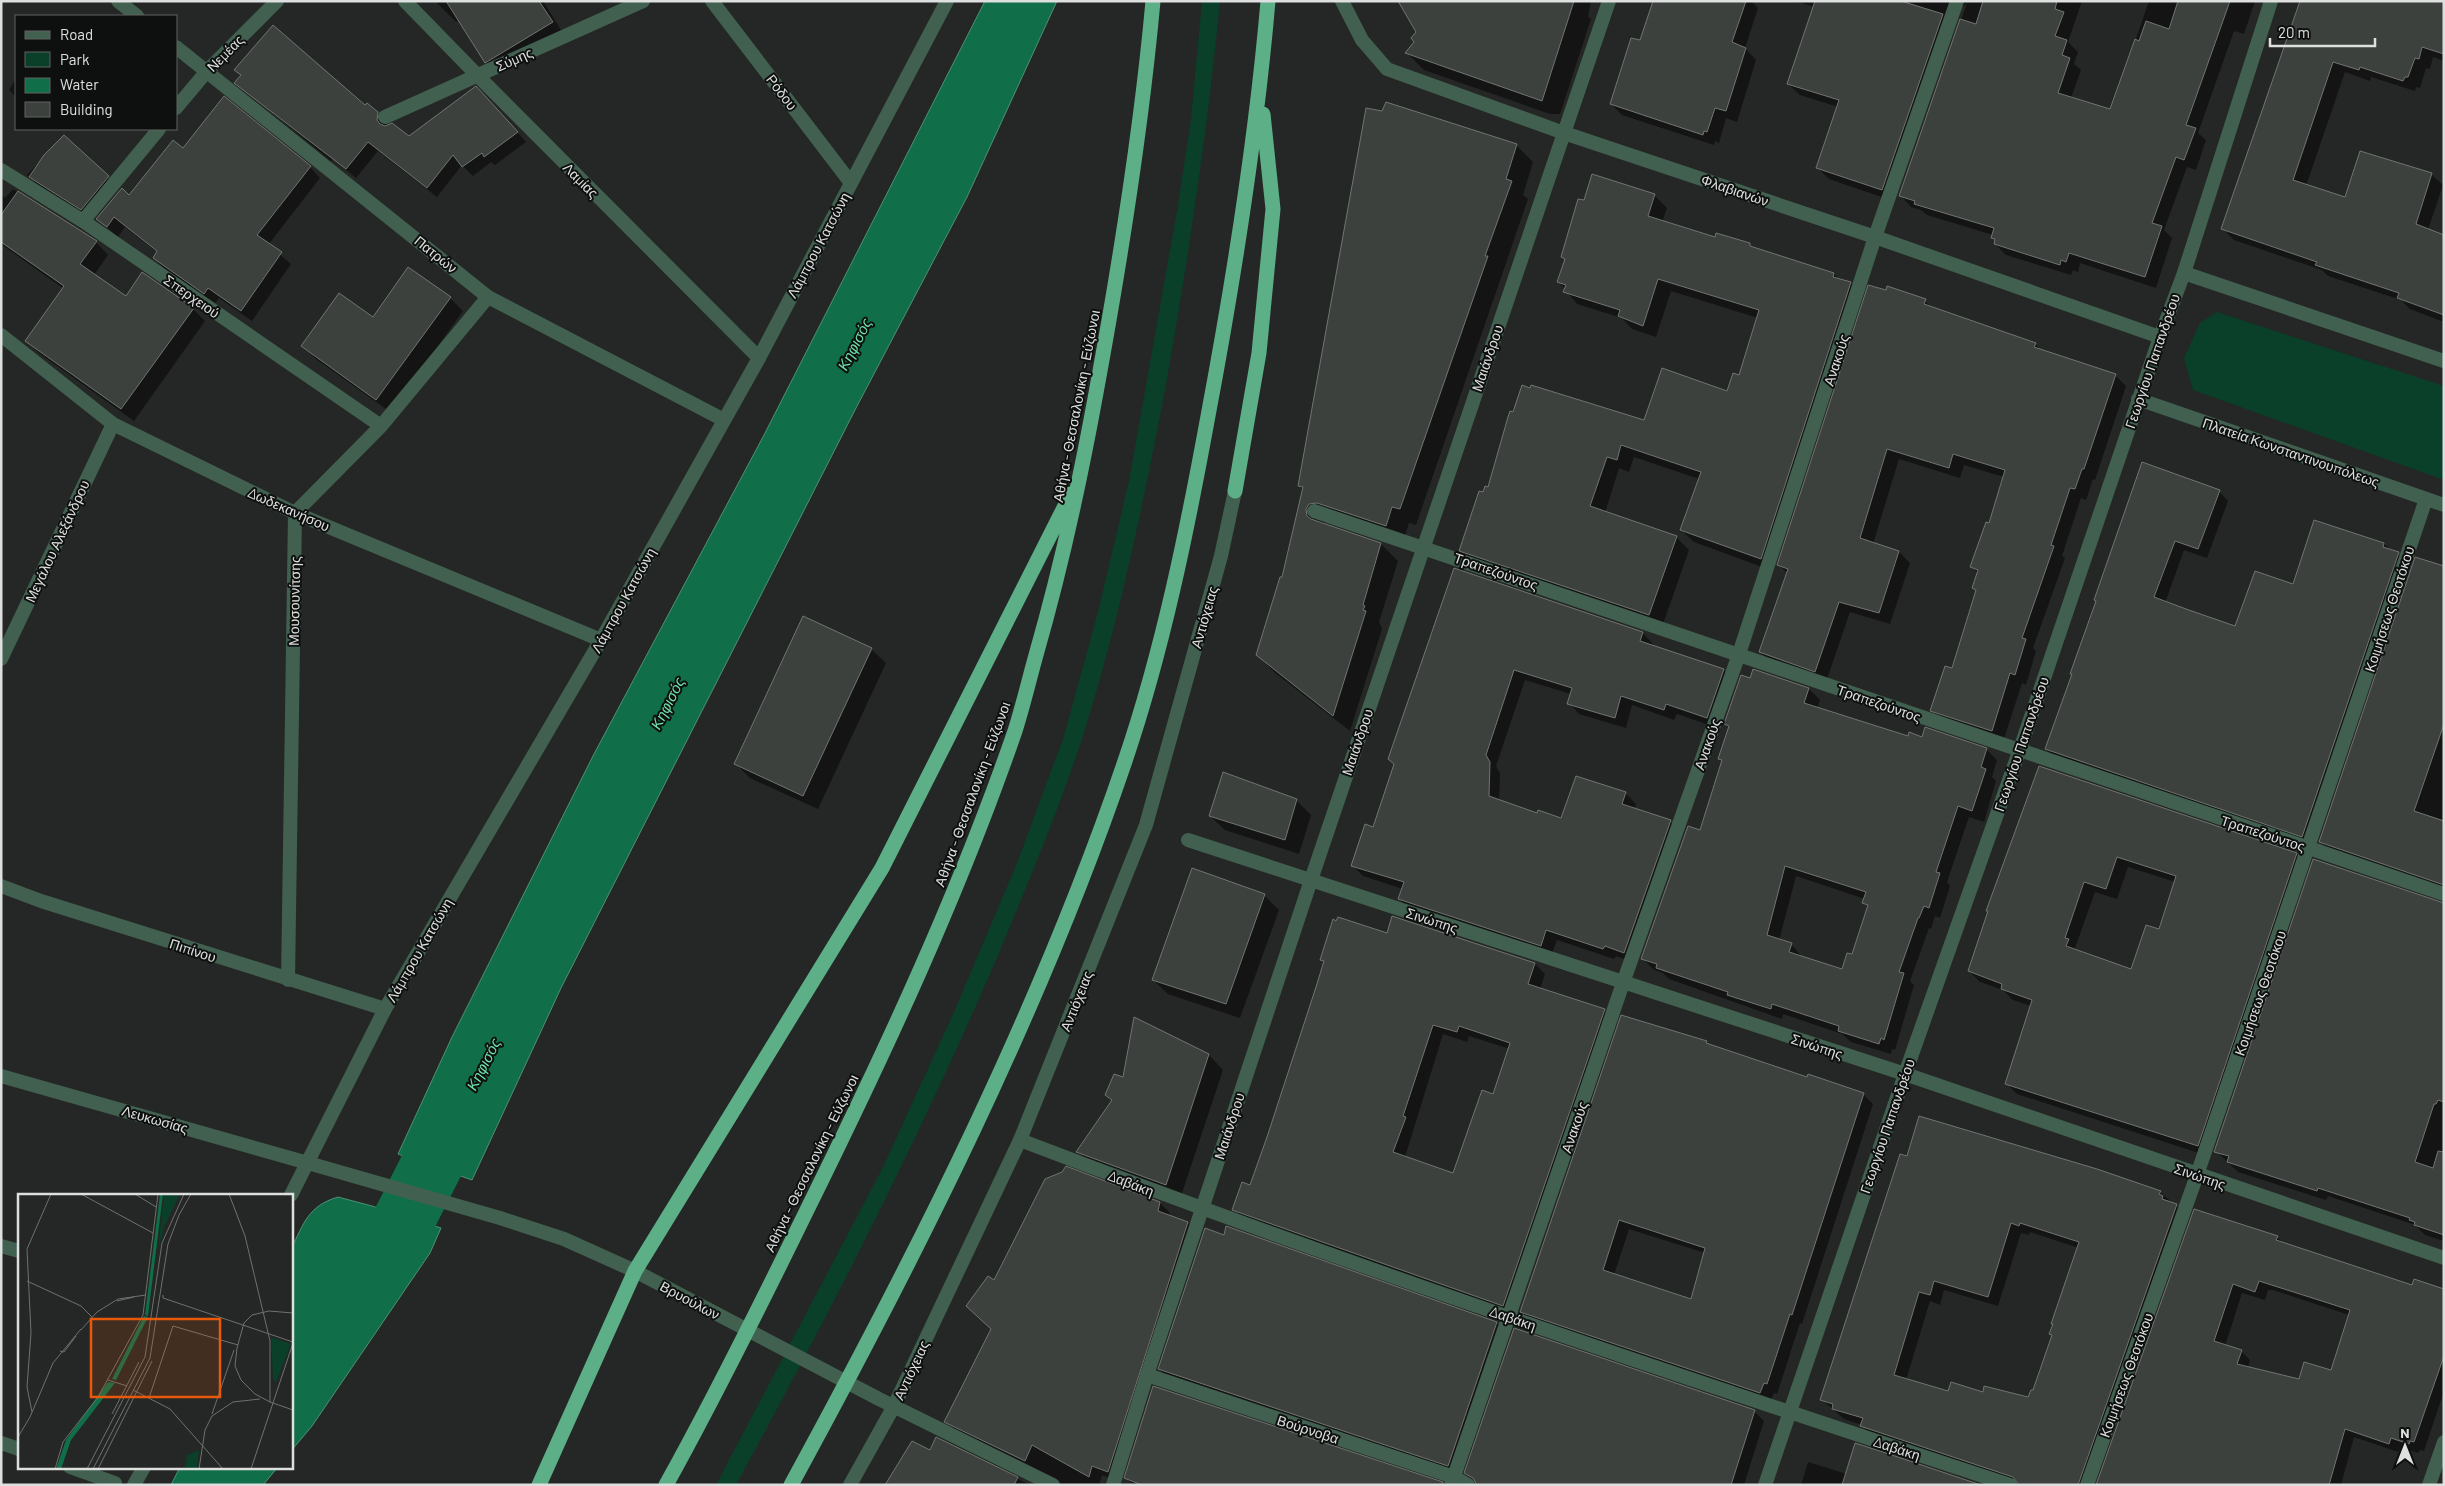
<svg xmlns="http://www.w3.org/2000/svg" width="2445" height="1486" font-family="Barlow,sans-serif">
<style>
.green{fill:#0a3f29}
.water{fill:#106f49;stroke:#4e9176}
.shadow{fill:#0007;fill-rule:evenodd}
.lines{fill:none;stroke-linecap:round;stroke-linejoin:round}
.river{stroke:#106f49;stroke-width:62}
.building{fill:#3d413e;stroke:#707572;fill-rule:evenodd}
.pedestrian{stroke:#41604f;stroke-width:14}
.minor{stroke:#41604f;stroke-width:14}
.tertiary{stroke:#41604f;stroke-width:14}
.motorway{stroke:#5caf86;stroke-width:15}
.labels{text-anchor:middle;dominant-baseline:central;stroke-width:4;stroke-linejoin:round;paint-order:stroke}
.street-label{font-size:14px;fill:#dee0df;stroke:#0e100f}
.water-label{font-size:15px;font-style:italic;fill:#6ee1a9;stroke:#0e100f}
.inset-road{fill:none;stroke:#6e716f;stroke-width:1}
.view{fill:#e8590c;fill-opacity:0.15;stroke:#e8590c;stroke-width:2.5}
.inset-edge{fill:none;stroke:#dee0df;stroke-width:2.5}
</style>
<rect width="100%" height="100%" fill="#242725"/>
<!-- green -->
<path class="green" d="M1202,1H1220C1207,136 1187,268 1163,401C1141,514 1117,629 1082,739C1058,812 1028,883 999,953C921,1135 831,1311 736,1485H716L883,1167L954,1012L1017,863L1064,736L1098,612L1129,481L1178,205L1191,119Z
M2217,312L2444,386V480L2193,390L2184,358L2200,323Z"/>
<!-- water -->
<path class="water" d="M985,1H1057L967,197L856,408L561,988L472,1180L398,1154L452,1037L594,754L764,435Z
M338,1197L372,1206L441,1228L430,1253L312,1426L291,1451V1249C304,1223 308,1206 338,1197Z
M180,1467H278L263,1485H171Z"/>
<!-- shadow -->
<path class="shadow" d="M435,1H543L564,35L498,74L486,62L459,19L456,22Z
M1407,1H1591L1588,16L1591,19L1560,114H1550L1424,70L1407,53L1416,42L1418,32Z
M1654,1H1751L1758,8L1745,48L1756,60L1737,122L1726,118L1719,143L1715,141L1714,145L1622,115L1611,104L1640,42Z
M1796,1H2082L2068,42L2078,52L2074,64L2081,70L2071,98L2111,111L2149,1H2255L2244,34L2234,31L2198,133L2206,140L2196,170L2187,167L2164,230L2172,238L2156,288L2080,263L2078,272L2073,270L2071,275L2006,255L1995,244L1993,235L1927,215L1921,210L1911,207L1900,195L1967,3L1960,9L1893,201L1829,179L1818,168L1838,107L1800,95L1788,84L1814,7Z
M2300,1H2444V61L2433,57L2430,69L2426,68L2420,88L2416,87L2415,91L2371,77L2370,81L2345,72L2306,186L2346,199L2431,174L2443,185L2428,230L2444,236V322L2410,309L2401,300L2328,276L2322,270L2234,240L2223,229Z
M16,79V97L9,90Z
M236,83L365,107L377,113L387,123V126L409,138L485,97L526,142L495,165L491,162L473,176L462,165L437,197L378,151L356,178L333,159L331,161Z
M64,136L117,187L91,218L37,184L27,175Z
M1516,145L1533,162L1523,195L1528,199L1416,525L1409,523L1403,542L1326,521L1323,525L1381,544L1398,561L1379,622L1382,629L1350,731L1274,672L1257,655L1283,579L1304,490L1299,485Z
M183,150L310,167L320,178L268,245L291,264L252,321L219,298L215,303L165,269L154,258L158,253L125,227L118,237L98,219L129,197Z
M13,189L96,242L108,255L94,275L126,298L193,309L205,321L134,421L39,353L27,341L64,289L1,244V195L5,198Z
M1654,195L1667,208L1662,222L1716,239L1750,245L1754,248L1834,274L1840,280L1851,283L1863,295L1773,571L1694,542L1681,530L1699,479L1634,457L1629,472L1619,468L1605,513L1676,537L1689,550L1662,627L1473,563L1461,551L1488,488L1728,393L1740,376L1758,318L1671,291L1656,337L1632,329L1622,318L1577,304L1559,282L1566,260L1562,257L1585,202Z
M450,298L463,311L390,412L316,359L303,346L373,319Z
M1925,301L1933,309L2035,344L2041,350L2115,375L2126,386L2095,480L2093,479L2086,500L2081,498L2062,556L2065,558L2033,648L2036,651L2026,685L2022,683L2003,742L1943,721L1932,710L1953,669L1977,592L1973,588L1978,574L1972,567L1989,524L2004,477L1964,465L1960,478L1899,459L1873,544L1899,552L1910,563L1890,624L1850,612L1826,682L1772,663L1760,652L1787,573L1779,565Z
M2219,491L2228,501L2207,558L2184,550L2165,603L2236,628L2293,586L2315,521L2384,544L2408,563L2312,845L2056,758L2046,749L2097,601Z
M2444,568V890L2330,851L2320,842Z
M1455,569L1643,633L1653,644L1652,646L1724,670L1734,681L1718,728L1677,714L1674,720L1632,705L1626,728L1579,714L1569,703L1571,694L1525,680L1496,766L1500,773L1499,801L1538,814L1562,819L1625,793L1636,804L1634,809L1670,821L1681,832L1635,963L1616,956L1614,959L1557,940L1551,956L1410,910L1399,899L1403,889L1363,876L1353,866L1374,829Z
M871,649L886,663L818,809L750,778L736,764Z
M1754,671L1809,689L1820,700L1817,709L1909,738L1986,749L1997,760L1992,777L1996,781L1984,822L1969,817L1947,882L1950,886L1940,918L1935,916L1931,929L1929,928L1910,981L1914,985L1895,1050L1892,1049L1891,1054L1851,1042L1842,1034L1783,1014L1782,1019L1669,979L1663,973L1654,970L1642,958L1701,831L1723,762L1720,759L1729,728L1725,724ZM1796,876L1865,899L1864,903L1868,907L1853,956L1843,971L1802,957L1791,944L1779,941Z
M2040,767L2296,854L2307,865L2208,1156L2017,1094L2006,1083L2031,1006L2013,1000L2003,990L1980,982L1969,971ZM2128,867L2176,882L2160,930L2132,971L2079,951L2075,948L2095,892L2117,899Z
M1296,800L1311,815L1299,854L1225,830L1210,816Z
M1264,895L1279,910L1240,1018L1168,994L1153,980Z
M2444,903V1241L2425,1235L2415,1225L2328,1196L2326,1200L2238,1172L2216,1151Z
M1387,934L1535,964L1545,974L1540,989L1604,1010L1614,1021L1513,1315L1244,1219L1234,1209L1251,1186L1269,1137L1325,962L1322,959ZM1443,1034L1467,1042L1469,1036L1510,1049L1493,1096L1454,1175L1405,1157Z
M1706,1042L1709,1045L1808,1079L1863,1094L1873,1104L1802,1324L1800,1323L1777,1394L1774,1393L1770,1402L1531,1321L1521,1311ZM1629,1229L1705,1253L1692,1301L1614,1275Z
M1209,1055L1223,1070L1180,1199L1092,1166L1077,1151L1112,1101L1106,1095L1124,1078Z
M1901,1156L2160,1192L2187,1215L2091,1485H2019L1872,1436L1862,1425L1844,1419L1821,1399ZM2030,1232L2079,1248L2052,1324L2053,1335L2034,1392L2029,1398L1984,1393H1949L1906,1380L1930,1301L1940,1305L1944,1290L1998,1306L2021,1233L2029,1235Z
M1066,1168L1160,1203L1170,1213L1169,1216L1188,1223L1198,1233L1118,1481L1102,1475L1099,1485H1063L956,1431L946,1421L993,1329L994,1282Z
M2195,1211L2277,1237L2284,1244L2413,1287L2444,1294V1391L2424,1451L2420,1450L2418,1453L2401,1447L2398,1452L2354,1437L2341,1485H2098ZM2268,1290H2273L2349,1315L2331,1372L2300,1381L2248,1368L2250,1360L2241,1351L2225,1346L2242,1293L2265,1300Z
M1227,1228L1497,1323L1506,1333L1448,1471L1169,1379L1159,1369Z
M1754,1411L1764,1421L1744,1485H1512Z
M937,1439L1030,1485H887L930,1451Z
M1808,1462L1847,1474L1977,1485H1801Z
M1126,1478L1436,1485H1133Z"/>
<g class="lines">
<!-- river -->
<path class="river" d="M291,1392L385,1257L470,1090"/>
</g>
<!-- building -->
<path class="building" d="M446,1H539L553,22L485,63Z
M1398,1H1574L1542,101L1405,53L1414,42L1411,38L1416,32Z
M1653,1H1746L1732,42L1746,48L1726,111L1715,108L1707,132L1704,131L1703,135L1610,104L1631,38L1640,40Z
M1815,1H1901L1943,14L1882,190L1816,168L1839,100L1787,84Z
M1983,1H2057L2055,9L2064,12L2055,36L2067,40L2062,55L2070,58L2058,93L2110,109L2135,39L2139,41L2146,21L2169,29L2178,1H2230L2186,125L2196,128L2184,160L2176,157L2152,223L2162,226L2145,277L2069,253L2066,262L2061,260L2060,265L1994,244L1995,239L1991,238L1994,228L1914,204L1915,201L1899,196L1960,19L1976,24Z
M2300,1H2444V54L2422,47L2419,59L2415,58L2408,77H2405L2403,81L2360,67L2359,70L2333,62L2293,180L2345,197L2360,151L2432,173L2416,224L2444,235V315L2397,298L2399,293L2315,265L2317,262L2221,229Z
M273,25L365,105L367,103L378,112L377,120L380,124L385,126L392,123L409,136L476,86L518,132L484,157L482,153L462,167L453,155L427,188L368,142L346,169L234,83L241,75L234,70Z
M224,96L311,166L257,235L282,252L241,311L208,288L204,294L153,258L157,251L114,217L107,227L96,219L122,188L129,195L173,140L183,148Z
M1386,102L1517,144L1506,179L1512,181L1485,256H1488L1400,509L1392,507L1386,526L1317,503L1309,504L1306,509L1307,516L1311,519L1381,543L1363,605L1365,606L1363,610L1366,611L1333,716L1256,655L1280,577H1282L1303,487L1298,486L1366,108L1382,111Z
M64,135L109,176L81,210L29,177L44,155Z
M1592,174L1655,194L1648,216L1715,237L1716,233L1750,243V246L1834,273L1833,277L1851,282L1761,559L1680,530L1701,472L1621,445L1617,460L1607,457L1590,506L1677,536L1649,615L1459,551L1479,491L1483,492L1485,486L1488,487L1508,417L1510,411L1513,412L1522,385L1530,388L1531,385L1644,420L1662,368L1727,391L1733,373L1739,375L1759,310L1658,279L1643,326L1618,316L1620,310L1563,292L1566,285L1557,282L1565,259L1561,257L1578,199L1584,200Z
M18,191L97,241L80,264L126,296L142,272L194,308L121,409L25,341L64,286L1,242V215Z
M408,267L451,297L376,400L301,346L339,293L373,317Z
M1868,285L1886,290L1887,286L1926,299L1924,304L2036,343L2034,347L2116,374L2084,469H2082L2075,489L2070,488L2051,545L2054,546L2022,638L2026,639L2015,675L2010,673L1992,731L1930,711L1945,666L1952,668L1976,590L1972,588L1978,570L1970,567L1986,522L1989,523L2005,470L1953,454L1949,468L1887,449L1860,538L1899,551L1879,613L1839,602L1815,672L1759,652L1788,569L1777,565Z
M2142,462L2220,490L2198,549L2175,541L2154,597L2186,609L2235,626L2255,571L2293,584L2314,520L2384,543L2383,547L2399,552L2302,837L2045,749L2072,674H2070L2096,601L2094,600Z
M2415,557L2444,566V724L2414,811L2444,821V885L2319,842Z
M1454,568L1643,632L1640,641L1724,669L1707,718L1666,704L1664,710L1621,696L1615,718L1567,704L1572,688L1514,670L1486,755L1490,762L1489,796L1537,813L1538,810L1561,818L1576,776L1626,792L1622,804L1671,820L1624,953L1605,946L1603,949L1546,930L1541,946L1398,899L1404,882L1351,866L1365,824L1373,827L1394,764L1388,759Z
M803,616L872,648L803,796L734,764Z
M1753,669L1809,688L1804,703L1908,736L1909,732L1922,737L1925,727L1987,748L1981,767L1986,769L1972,811L1958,806L1936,872L1940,873L1929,908L1924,906L1919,918H1918L1899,972L1904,973L1884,1040L1881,1038L1879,1044L1838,1031L1839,1026L1772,1004L1771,1009L1727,995L1728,992L1656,968L1657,964L1641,959L1688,826L1700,830L1722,760L1718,759L1729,726L1724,724L1741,675L1750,678ZM1785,866L1866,892L1862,903L1868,905L1852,954L1847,953L1842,969L1789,952L1792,943L1767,935Z
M2039,766L2297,853L2198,1146L2005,1084L2032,1000L2001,989L2002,984L1968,971L1988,911H1986ZM2117,857L2176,876L2159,929L2146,925L2131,969L2066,946L2069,939L2065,938L2084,882L2106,889Z
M1223,772L1297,799L1285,840L1209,816Z
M2313,859L2444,903V1102L2438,1100L2436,1104H2434L2415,1162L2433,1168L2438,1151L2444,1152V1235L2414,1225L2415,1222L2409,1220L2410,1218L2318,1188L2317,1191L2227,1162L2229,1156L2214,1152Z
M1192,868L1265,894L1226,1004L1152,980Z
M1392,916L1535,963L1528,984L1605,1009L1503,1306L1232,1210L1242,1182L1250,1185L1267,1137L1316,987L1324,961L1320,960L1333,919L1336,921L1338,917L1387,933ZM1433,1025L1457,1032L1459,1026L1510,1043L1493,1094L1482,1090L1453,1173L1393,1152L1406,1117L1403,1116Z
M1621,1015L1707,1041L1706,1043L1807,1077L1808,1074L1864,1093L1792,1315L1790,1314L1767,1384L1764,1383L1760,1393L1520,1312ZM1619,1220L1705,1248L1691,1299L1603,1270Z
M1134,1017L1209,1054L1166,1185L1076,1152L1112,1100L1105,1095L1114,1074L1123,1077Z
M1919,1116L2097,1169L2161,1191L2159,1194L2163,1196L2162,1199L2177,1204L2078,1485H2019L2013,1477L1860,1426L1863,1418L1832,1409L1833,1404L1820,1400L1900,1154L1907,1156ZM2011,1223L2019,1226L2020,1223L2079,1242L2051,1324H2053L2049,1334L2052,1335L2033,1390H2031L2028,1397L1984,1386L1983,1392L1951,1382L1948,1391L1894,1375L1919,1292L1930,1295L1934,1281L1988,1297Z
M1066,1166L1160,1202L1158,1211L1188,1222L1108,1472L1092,1466L1089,1477L1032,1445L1025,1461L944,1422L991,1329L966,1306L988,1276L994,1280L1045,1179L1062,1172Z
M2194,1209L2278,1236L2276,1240L2412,1285L2414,1279L2444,1289V1356L2414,1442L2410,1441L2409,1444L2391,1438L2389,1444L2345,1429L2329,1485H2096ZM2259,1281L2350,1310L2331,1370L2304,1362L2299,1379L2237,1364L2242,1350L2214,1341L2233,1284L2255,1292Z
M1226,1226L1497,1322L1448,1466L1158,1369L1205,1228L1224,1235Z
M1514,1328L1755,1410L1731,1485H1477L1473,1478L1464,1473Z
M1153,1386L1443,1482L1442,1485H1142L1124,1478Z
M936,1437L1018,1477L1014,1485H885L912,1441L930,1450Z
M1855,1443L1883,1452L1981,1485H1842Z"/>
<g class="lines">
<!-- pedestrian -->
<path class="pedestrian" d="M478,76L759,358
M2309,848L2444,894
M1147,1375L1454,1477L1468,1485"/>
<!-- minor -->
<path class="minor" d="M118,1L137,16
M405,1L478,76
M712,1L851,183
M1342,1L1362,40L1387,69L1564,133L1609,1
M176,47L488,297L724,420
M176,108L207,71L277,1
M385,117L643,1
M1,170L83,221L381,426
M83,221L159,129
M2184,273L2271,1
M1,335L113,424L295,513L601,640
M2138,399L2444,505
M1314,511L2309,848
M1,659L113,424
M1188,840L1905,1074L2444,1258
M1,886L41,901L385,1009
M288,980L295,513L381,426L488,297
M1,1076L308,1163
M1020,1140C1347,1265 1678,1376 2010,1485
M1,1246L19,1251
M1,1443L19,1449
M70,1467L115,1483
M1451,1485L1623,983L1739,654L1875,237L1957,1
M1765,1485L1905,1074L2019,752L2160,337
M2087,1485L2197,1175L2426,499"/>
<!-- tertiary -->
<path class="tertiary" d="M308,1163L500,1218L564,1239L635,1271L879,1399L1053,1485
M291,1195L385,1009L601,640L759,358L947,1
M134,1485L144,1467
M850,1485L894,1406L1020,1140L1146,825L1221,556L1235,491
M1113,1485L1147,1375L1311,880L1564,133L1875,237L2160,337L2184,273L2444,361
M2429,1485L2444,1442"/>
<!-- motorway -->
<path class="motorway" d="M1235,491L1259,353L1273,209L1263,114
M539,1485L635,1271L882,868L1071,494
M666,1485C716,1395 762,1302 807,1210C884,1054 958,896 1015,731C1023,706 1029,680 1036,655C1061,568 1080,481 1096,393C1120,263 1141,133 1153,1
M791,1485C917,1254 1040,1011 1125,761C1163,649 1187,531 1208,416C1234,278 1256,141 1268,1"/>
</g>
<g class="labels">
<!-- street labels -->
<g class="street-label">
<text transform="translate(225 53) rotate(-45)">Νεμέας</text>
<text transform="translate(514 59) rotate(-24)">Σύμης</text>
<text transform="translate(782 92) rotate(53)">Ρόδου</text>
<text transform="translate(581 180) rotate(45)">Λαμίας</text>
<text transform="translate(1735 190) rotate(19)">Φλαβιανών</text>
<text transform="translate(818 245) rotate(-62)">Λάμπρου Κατσώνη</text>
<text transform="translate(436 254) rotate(39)">Πατρών</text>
<text transform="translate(192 296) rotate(35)">Σπερχειού</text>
<text transform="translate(1487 358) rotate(-71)">Μαιάνδρου</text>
<text transform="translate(1836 360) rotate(-72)">Ανακούς</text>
<text transform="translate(2152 361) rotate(-71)">Γεωργίου Παπανδρέου</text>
<text transform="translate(1076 406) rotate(-79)">Αθήνα - Θεσσαλονίκη - Εύζωνοι</text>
<text transform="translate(2291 452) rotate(19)">Πλατεία Κωνσταντινουπόλεως</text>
<text transform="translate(289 509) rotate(24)">Δωδεκανήσου</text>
<text transform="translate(57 541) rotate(-65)">Μεγάλου Αλεξάνδρου</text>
<text transform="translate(1496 571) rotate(19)">Τραπεζούντος</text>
<text transform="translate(623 600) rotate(-61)">Λάμπρου Κατσώνη</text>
<text transform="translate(294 601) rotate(-89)">Μουσουνίτσης</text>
<text transform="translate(2389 609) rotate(-72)">Κοιμήσεως Θεοτόκου</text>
<text transform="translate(1204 617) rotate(-74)">Αντιόχειας</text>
<text transform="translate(1879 703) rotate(19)">Τραπεζούντος</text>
<text transform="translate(1357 742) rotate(-71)">Μαιάνδρου</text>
<text transform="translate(1707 744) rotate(-71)">Ανακούς</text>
<text transform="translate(2021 744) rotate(-71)">Γεωργίου Παπανδρέου</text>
<text transform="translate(972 794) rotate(-70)">Αθήνα - Θεσσαλονίκη - Εύζωνοι</text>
<text transform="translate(2263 833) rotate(18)">Τραπεζούντος</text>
<text transform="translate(1432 920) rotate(18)">Σινώπης</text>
<text transform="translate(193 950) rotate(18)">Πιπίνου</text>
<text transform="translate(419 950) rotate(-60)">Λάμπρου Κατσώνη</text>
<text transform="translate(2260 993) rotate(-71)">Κοιμήσεως Θεοτόκου</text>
<text transform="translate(1076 1001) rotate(-68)">Αντιόχειας</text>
<text transform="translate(1817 1046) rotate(18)">Σινώπης</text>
<text transform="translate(155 1119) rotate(16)">Λευκωσίας</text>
<text transform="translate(1229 1126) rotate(-72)">Μαιάνδρου</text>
<text transform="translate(1887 1126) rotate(-71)">Γεωργίου Παπανδρέου</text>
<text transform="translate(1574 1127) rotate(-71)">Ανακούς</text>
<text transform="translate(811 1163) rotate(-64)">Αθήνα - Θεσσαλονίκη - Εύζωνοι</text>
<text transform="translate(2200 1176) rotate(19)">Σινώπης</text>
<text transform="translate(1131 1183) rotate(21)">Δαβάκη</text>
<text transform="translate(690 1300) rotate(28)">Βρυούλων</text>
<text transform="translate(1513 1318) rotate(19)">Δαβάκη</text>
<text transform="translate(911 1370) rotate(-65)">Αντιόχειας</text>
<text transform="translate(2126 1375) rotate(-70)">Κοιμήσεως Θεοτόκου</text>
<text transform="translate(1308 1429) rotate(18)">Βούρνοβα</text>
<text transform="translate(1897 1448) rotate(18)">Δαβάκη</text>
</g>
<!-- water labels -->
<g class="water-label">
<text transform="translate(854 344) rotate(-63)">Κηφισός</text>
<text transform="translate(667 703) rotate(-63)">Κηφισός</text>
<text transform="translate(483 1064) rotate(-63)">Κηφισός</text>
</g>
</g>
<!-- overview -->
<g transform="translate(18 1194)">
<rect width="275" height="275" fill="#242725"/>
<path d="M146,0H162L146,33L140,57ZM253,143L273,150L258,188L255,185ZM181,256L179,275H167L169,261Z" fill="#0a3f29"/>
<path d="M142,0H145L130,122L127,121ZM126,122L130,123L98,186L94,185ZM90,188L97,189L53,246L43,275H38L48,246Z" fill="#106f49"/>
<path class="inset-road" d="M63,0L135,39M117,0L138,13M211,0L227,42L252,147V208L275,216M9,87L63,112L74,123M145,101V104L275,148M99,107L116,103M63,136L79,118L100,105L128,101M42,157L46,158L58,142M90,186L109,192M115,196L152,215L205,275M131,204L155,132L220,151M252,208L237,200L223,186L217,172L219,154L226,129L234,121L251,117L275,119M14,218L9,193L13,139L9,55L33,0M94,220L121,168M194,220L216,156M0,243L12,223L35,169L63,135M37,275L45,248L80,203L125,121L140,0M69,275L127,163L144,49L166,0M75,275L132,164L150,50L161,21L173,0M80,275L134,167M181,275L187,236L194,222L215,208L242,205M233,275L275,149"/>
<path class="view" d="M73,125H202V203H73Z"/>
<rect width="275" height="275" class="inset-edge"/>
</g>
<!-- border -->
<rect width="2445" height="1486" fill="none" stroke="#dee0df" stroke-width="5"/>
<!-- legend -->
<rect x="15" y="15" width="162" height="115" fill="#0e100f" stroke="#616362"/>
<rect x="25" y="31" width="25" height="8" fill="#41604f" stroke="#616362"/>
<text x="60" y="40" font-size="15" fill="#dee0df">Road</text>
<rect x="25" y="52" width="25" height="15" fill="#0a3f29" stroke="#616362"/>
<text x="60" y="65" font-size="15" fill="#dee0df">Park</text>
<rect x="25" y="78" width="25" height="15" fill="#106f49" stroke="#616362"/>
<text x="60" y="90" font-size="15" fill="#dee0df">Water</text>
<rect x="25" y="102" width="25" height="15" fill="#3d413e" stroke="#616362"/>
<text x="60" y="115" font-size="15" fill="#dee0df">Building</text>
<!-- north arrow -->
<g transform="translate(2405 1446)" stroke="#0e100f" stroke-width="4" paint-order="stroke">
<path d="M0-4L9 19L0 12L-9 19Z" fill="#dee0df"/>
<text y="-8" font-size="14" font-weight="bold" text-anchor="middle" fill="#dee0df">N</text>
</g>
<!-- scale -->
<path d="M2270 38v8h105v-8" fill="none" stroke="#dee0df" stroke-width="2.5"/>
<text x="2278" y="38" font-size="15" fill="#dee0df" stroke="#0e100f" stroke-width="4" paint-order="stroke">20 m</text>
</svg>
